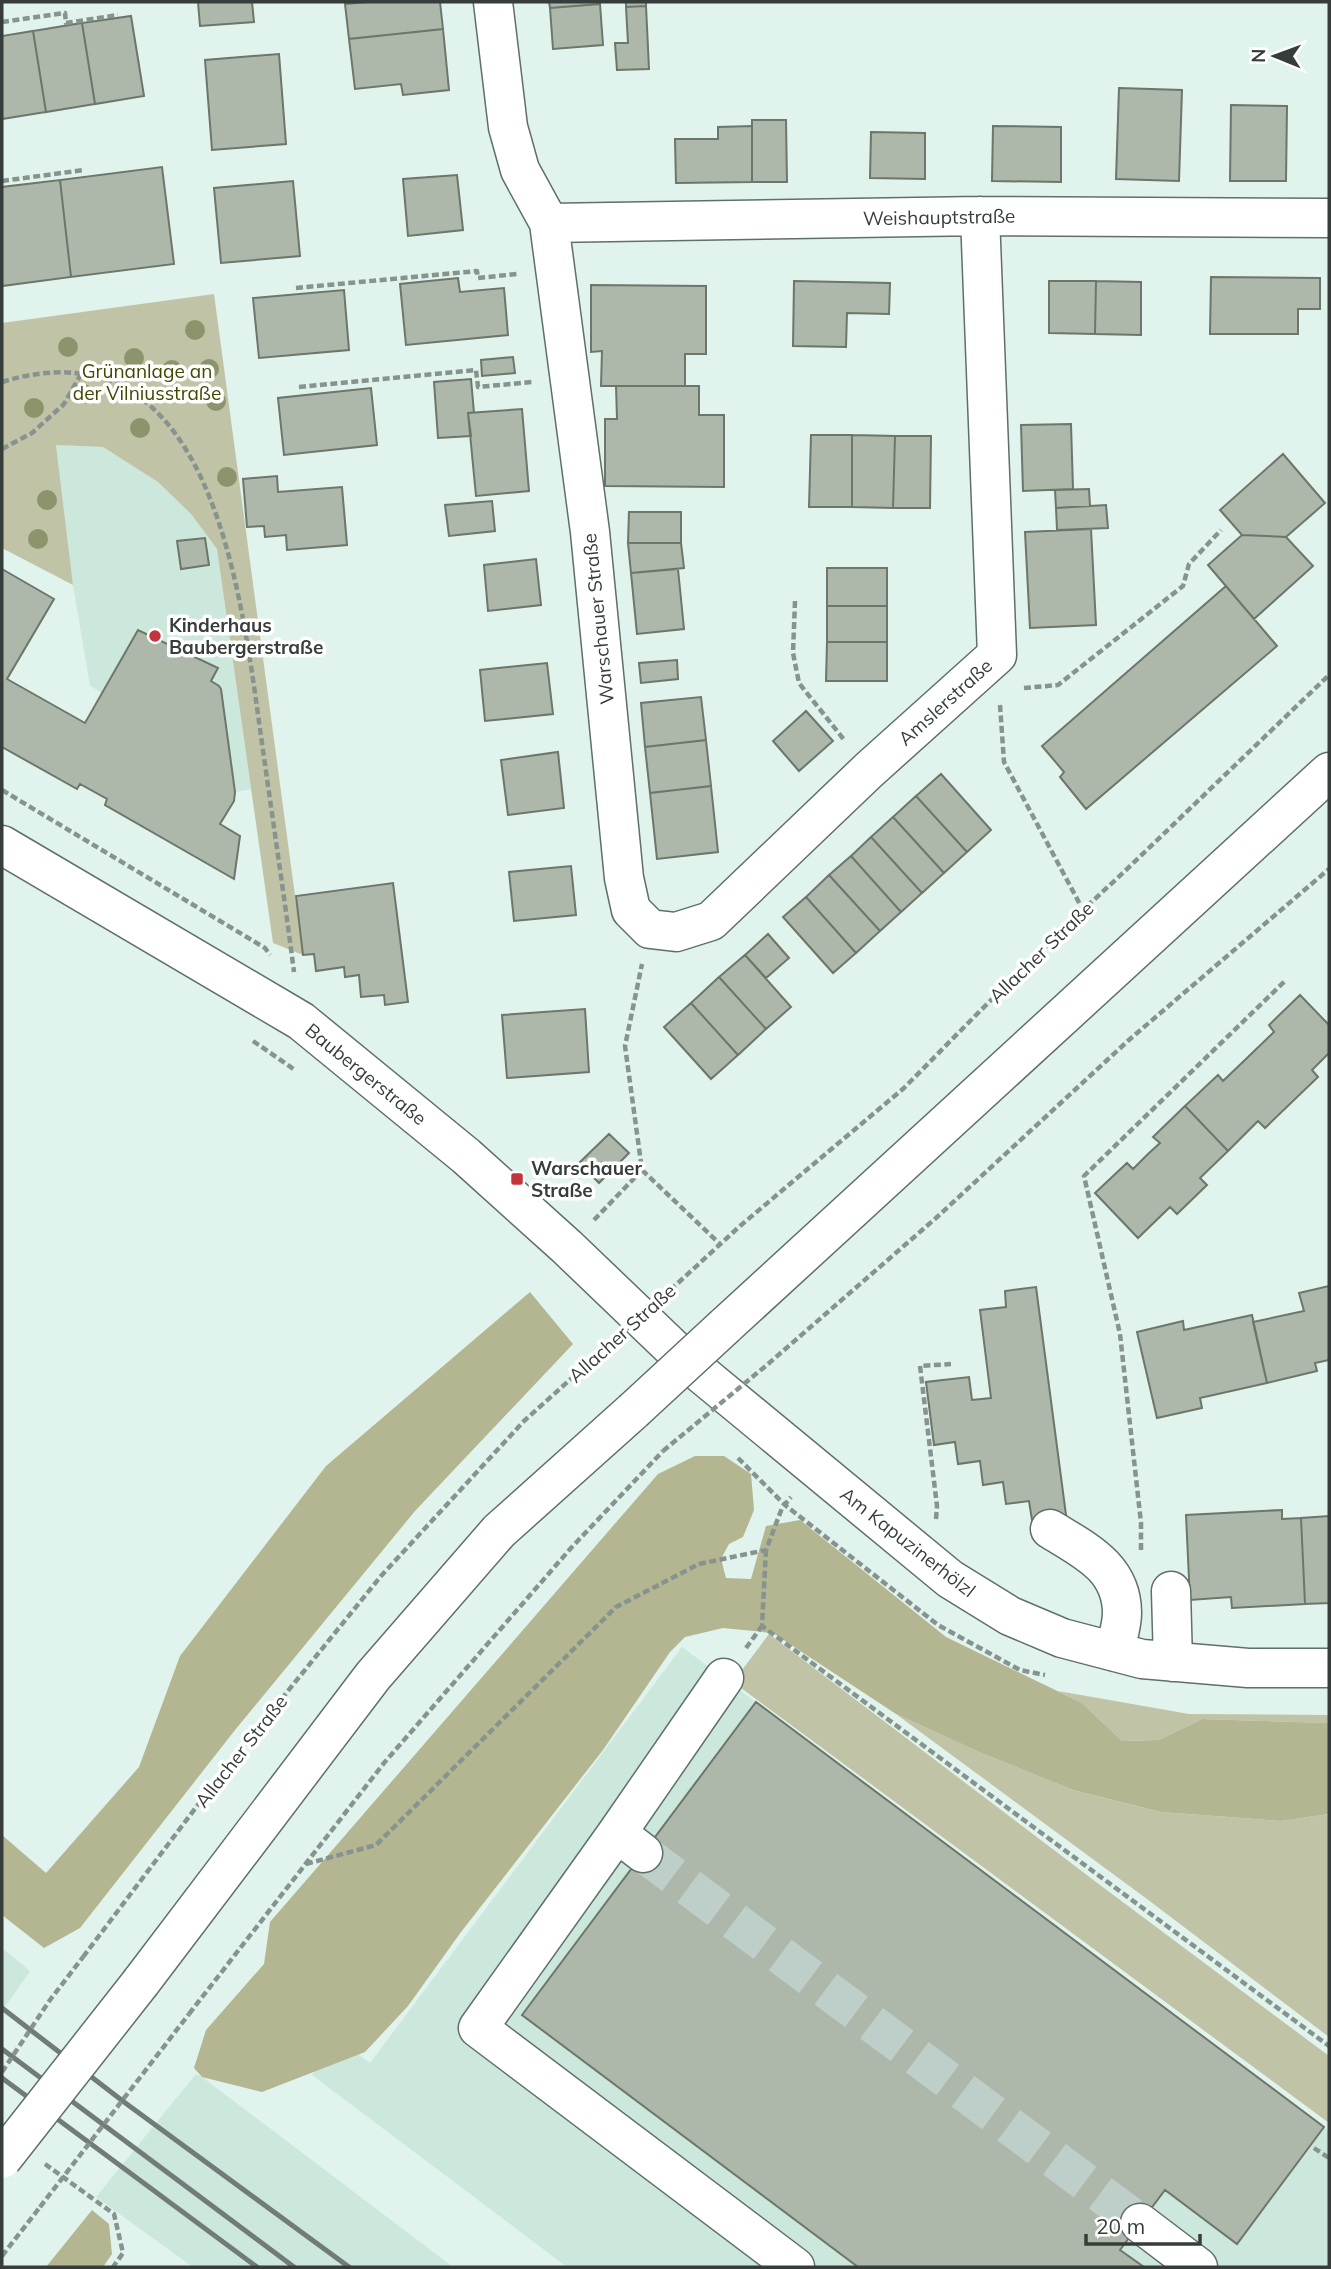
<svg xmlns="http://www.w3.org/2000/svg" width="1331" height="2269" font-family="Mulish,sans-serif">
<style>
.built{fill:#cce7dc}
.green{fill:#c1c3a6}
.forest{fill:#b3b690}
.building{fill:#adb8ab;stroke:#6c766a;stroke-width:2}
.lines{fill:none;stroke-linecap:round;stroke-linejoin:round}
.minor-tunnel{stroke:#becfc9;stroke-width:38;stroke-dasharray:38 19;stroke-linecap:butt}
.minor-casing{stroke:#5f6f69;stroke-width:41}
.major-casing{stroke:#5f6f69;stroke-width:41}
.path{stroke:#86938e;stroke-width:4.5;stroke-dasharray:7 3.5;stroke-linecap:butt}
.minor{stroke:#fff;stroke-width:38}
.major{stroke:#fff;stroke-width:38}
.rail{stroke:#717c78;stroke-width:5}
.major-bridge-casing{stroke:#5f6f69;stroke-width:41;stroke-linecap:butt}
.path-bridge{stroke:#86938e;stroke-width:4.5;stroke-dasharray:7 3.5;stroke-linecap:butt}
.major-bridge{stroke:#fff;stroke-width:38}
.tree{fill:#8b946b}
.poi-dot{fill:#c4343d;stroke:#fff;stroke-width:2.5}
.labels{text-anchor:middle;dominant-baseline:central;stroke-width:7;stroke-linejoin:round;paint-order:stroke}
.street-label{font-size:19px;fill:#363d3b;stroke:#fff}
.park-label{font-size:19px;fill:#454602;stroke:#fff}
.poi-label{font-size:19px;font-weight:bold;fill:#363d3b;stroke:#fff;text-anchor:start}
</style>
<rect width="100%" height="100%" fill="#e0f3ec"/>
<!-- built -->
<path class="built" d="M56,445L103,447L158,482L191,514L217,549L251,789L235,792L234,801L220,824L240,836L234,879L143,826L102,693L90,686L73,585Z
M682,1647L1329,2131V2267H567L312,2075L339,2040L370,2063Z
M2,1948L30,1971L2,2011Z
M196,2074L202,2077L453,2267H193L96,2197Z"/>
<!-- green -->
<path class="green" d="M214,294L303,955L273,943L217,549L191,514L158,482L103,447L56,445L73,585L2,548V323Z
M769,1634L1100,1885L1329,2056V2123L733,1682Z
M1058,1691L1189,1714L1329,1715V1723L1202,1719L1159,1740L1122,1741L1082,1703Z
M896,1714L979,1752L1073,1790L1161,1812L1281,1821L1329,1814V2037L1147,1899Z"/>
<!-- forest -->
<path class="forest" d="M530,1292L573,1344L415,1511L235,1730L80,1928L44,1948L2,1915V1835L46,1873L139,1767L180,1656L326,1466Z
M695,1456H724L751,1474L754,1510L743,1537L729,1544L721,1559L726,1578L751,1579L766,1526L800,1520L946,1637L1082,1703L1122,1741L1159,1740L1202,1719L1329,1723V1814L1281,1821L1161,1812L1073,1790L979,1752L896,1714L773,1633L723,1628L685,1637L670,1652L603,1750L461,1932L408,2006L365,2052L262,2092L202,2077L194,2068L206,2030L264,1964L270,1922L658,1474Z
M92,2210L109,2224L112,2254L103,2267H46Z"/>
<!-- building -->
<path class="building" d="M198,2H252L254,22L200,26Z
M367,2H440L443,29L349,39L345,4Z
M549,2H600V4L550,8Z
M626,2H646V6L626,7Z
M600,4L603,45L553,49L550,8Z
M646,6L649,69L617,70L615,43H628L626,7Z
M131,16L144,96L95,104L82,23Z
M82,23L95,104L46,112L33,31Z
M443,29L449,90L403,95L401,84L355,89L349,39Z
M33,31L46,112L2,119V36Z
M279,54L286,144L212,150L205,60Z
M1119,88L1182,90L1179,181L1116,179Z
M1231,105L1287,106L1286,181H1230Z
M752,120H786L787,182H752Z
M752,126V182L676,183L675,139H718V127Z
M993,126L1061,127V182L992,181Z
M871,132L925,133V179L870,178Z
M162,167L174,264L71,277L60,180Z
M457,175L463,230L408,236L403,179Z
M60,180L71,277L2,286V187Z
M293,181L300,256L221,263L214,188Z
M1211,277L1320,278V309H1298V334H1210Z
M458,278L460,292L504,288L508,335L406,345L400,284Z
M794,281L890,283L889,314L847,313L846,347L793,346Z
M1049,281H1096L1095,334L1049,333Z
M1096,281L1141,282V335L1095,334Z
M591,285L706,286V354H685V386H601L602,351L591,352Z
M344,290L349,350L259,358L253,298Z
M513,357L515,373L482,376L481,360Z
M471,379L474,413H468L471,436L438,438L434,382Z
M616,386H699V415H724V487L605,486V419H617Z
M371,388L377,445L284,455L278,398Z
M522,409L529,491L476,496L468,413Z
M1071,424L1073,489L1023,491L1021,425Z
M811,435H852V507H809Z
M852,435L895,436L893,508L852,507Z
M895,436H931L930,508H893Z
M1283,454L1325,503L1286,537L1242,535L1220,510Z
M277,476L278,492L342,487L347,545L287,550L286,535L265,537L264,526L247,527L243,479Z
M1089,489L1090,506L1056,508L1055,490Z
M492,501L495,531L449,536L445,505Z
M1106,505L1108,528L1057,530L1056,508Z
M629,512H681V543H628Z
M1091,529L1096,625L1030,628L1025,532Z
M1242,535L1286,537L1313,566L1254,619L1208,565Z
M205,538L209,565L181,569L177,541Z
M628,543H681L684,568L631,573Z
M536,559L541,605L488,611L484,565Z
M827,568H887V606H827Z
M2,569L54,599L7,679L85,723L138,630L218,668L211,681L219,686L221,689L235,792L234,801L220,824L240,836L234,879L105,805L107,799L80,784L77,789L2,747Z
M678,569L684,629L637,634L631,573Z
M1226,586L1277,646L1086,809L1060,777L1064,772L1042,746Z
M827,606H887V642H827Z
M827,642H887V681H826Z
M677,660L678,679L641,683L639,663Z
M547,663L553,714L485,721L480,670Z
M701,697L706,740L645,747L641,703Z
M806,711L833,741L799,771L773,741Z
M706,740L711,786L650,793L645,747Z
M558,752L564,808L508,815L501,760Z
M941,774L991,830L967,852L916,796Z
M711,786L718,852L657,859L650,793Z
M916,796L967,852L944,873L893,817Z
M893,817L944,873L922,893L871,837Z
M871,837L922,893L901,912L851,856Z
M851,856L901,912L880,931L829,875Z
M571,866L576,915L514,921L509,872Z
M829,875L880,931L856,953L806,897Z
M393,883L408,1002L385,1005L384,995L361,997L359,975L345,977L344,967L316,971L314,954L303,955L296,896Z
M806,897L856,953L833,973L783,917Z
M768,934L789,958L766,978L745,955Z
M745,955L791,1007L766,1029L719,977Z
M719,977L766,1029L738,1055L691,1003Z
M1300,995L1329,1025V1053L1312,1070L1318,1077L1265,1128L1258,1121L1228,1151L1185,1106L1218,1075L1223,1081L1247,1058L1274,1032L1269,1025Z
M691,1003L738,1055L711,1079L664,1027Z
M585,1009L589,1072L507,1078L502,1015Z
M1185,1106L1228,1151L1200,1178L1207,1185L1177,1214L1170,1207L1138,1238L1095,1193L1127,1163L1133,1169L1148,1154L1160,1143L1153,1137Z
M609,1134L629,1153L599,1183L579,1163Z
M1329,1286V1360L1315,1363L1317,1371L1267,1383L1253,1322L1304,1311L1299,1293Z
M1036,1287L1066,1515L1032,1520L1029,1501L1006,1504L1003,1482L983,1485L980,1461L958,1464L955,1442L934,1445L926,1382L969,1377L972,1400L991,1398L980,1310L1006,1307L1005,1291Z
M1252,1315L1267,1383L1200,1398L1202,1408L1157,1418L1137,1332L1183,1321L1184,1330Z
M1282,1510V1519L1301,1518L1305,1604L1232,1608L1231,1597L1190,1600L1186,1515Z
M1329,1516V1603L1305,1604L1301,1518Z
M756,1702L1324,2127L1237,2244L1165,2190L1120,2250L1144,2267H858L522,2015Z"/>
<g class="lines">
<!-- minor-tunnel -->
<path class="minor-tunnel" d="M643,1853L1140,2223"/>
<defs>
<path id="minor" d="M493,2L508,127L520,170L549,223L590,532L624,878L631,910L650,929L676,932L711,921L869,770L997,655L980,216
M549,223L980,216L1329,218
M2,845L301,1021L466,1156L567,1247L687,1362L950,1579L1010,1616L1062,1638L1142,1659L1248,1668H1329
M1050,1529C1084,1550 1122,1567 1122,1613C1122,1626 1117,1639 1115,1652
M1171,1591L1173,1662
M617,1833L724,1678
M643,1853L617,1833L478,2028L795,2267
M1140,2223L1198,2267"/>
<path id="major" d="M725,1326L1329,772
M141,1982L373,1676L499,1531L633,1411"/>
</defs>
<!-- minor casing -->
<use href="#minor" class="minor-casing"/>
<!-- major casing -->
<use href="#major" class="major-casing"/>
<!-- path -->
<path class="path" d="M2,22L65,13L66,23L118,15
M2,181L84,170
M296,288L477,271L478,278L517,274
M2,382C213,317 241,596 261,736C272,815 284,894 294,972
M299,387L476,370L478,387L532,382
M2,449L32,433L64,404L81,374
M795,601L793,653L799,683L845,741
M1024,688L1058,685L1183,586L1189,564L1221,530
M1000,705L1004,762L1083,910
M2,790L265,948L270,955
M253,1041L295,1070
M642,1170L720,1244
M594,1220L642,1170L625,1046L642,964
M678,1283L740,1226L904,1088L980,1011L1083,910L1126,870L1329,675
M768,1364L936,1218L1130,1039L1329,869
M738,1458L785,1505L938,1625L1020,1670L1045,1675
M936,1519L937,1506L920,1366L951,1364
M766,1550L762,1626L1329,2046
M1141,1550V1523L1120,1334L1084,1176L1286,980
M746,1648L762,1626
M306,1864L376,1845L616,1607L699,1564L766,1550L782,1508L791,1497
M83,1957L228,1765L381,1576L524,1421L592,1360
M189,2014L384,1763L571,1548L663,1451
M1314,2148L1329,2158
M45,2164L114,2214L123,2253L113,2267
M2,2256L40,2207"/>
<!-- minor -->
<use href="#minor" class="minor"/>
<!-- major -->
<use href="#major" class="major"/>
<!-- rail -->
<path class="rail" d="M2,2008L124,2102L349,2267
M2,2049L294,2267
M2,2078L257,2267"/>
<defs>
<path id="major-bridge" d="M633,1411L725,1326
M2,2159L141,1982"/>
</defs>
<!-- major-bridge casing -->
<use href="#major-bridge" class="major-bridge-casing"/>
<!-- path-bridge -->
<path class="path-bridge" d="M592,1360L678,1283
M663,1451L768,1364
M2,2072L50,2000L83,1957
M40,2207L189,2014"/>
<!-- major-bridge -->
<use href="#major-bridge" class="major-bridge"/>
</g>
<!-- trees -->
<g class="tree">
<circle cx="195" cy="330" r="10"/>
<circle cx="68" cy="347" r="10"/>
<circle cx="134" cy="358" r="10"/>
<circle cx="209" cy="369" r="10"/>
<circle cx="172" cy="370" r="10"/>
<circle cx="83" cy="394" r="10"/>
<circle cx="216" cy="401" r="10"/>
<circle cx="34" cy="408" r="10"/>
<circle cx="140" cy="428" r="10"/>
<circle cx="227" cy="477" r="10"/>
<circle cx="47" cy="500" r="10"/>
<circle cx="38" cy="539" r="10"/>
</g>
<!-- markers -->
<g class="poi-dot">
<circle cx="155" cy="636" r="7"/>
<rect x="510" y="1172" width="14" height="14" rx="3.5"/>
</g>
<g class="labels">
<!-- street labels -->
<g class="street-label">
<text transform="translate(939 217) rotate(-1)">Weishauptstraße</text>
<text transform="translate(598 619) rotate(-96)">Warschauer Straße</text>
<text transform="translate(945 702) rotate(-42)">Amslerstraße</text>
<text transform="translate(1041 952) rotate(-44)">Allacher Straße</text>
<text transform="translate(366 1074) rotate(39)">Baubergerstraße</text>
<text transform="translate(622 1333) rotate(-42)">Allacher Straße</text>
<text transform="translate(908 1542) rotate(38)">Am Kapuzinerhölzl</text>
<text transform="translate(241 1751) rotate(-52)">Allacher Straße</text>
</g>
<!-- park labels -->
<g class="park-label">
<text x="147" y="371">Grünanlage an<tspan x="147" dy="22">der Vilniusstraße</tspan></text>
</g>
<!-- poi labels -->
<g class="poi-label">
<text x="169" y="625">Kinderhaus<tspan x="169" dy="22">Baubergerstraße</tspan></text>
<text x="531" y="1168">Warschauer<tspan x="531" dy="22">Straße</tspan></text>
</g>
</g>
<!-- border -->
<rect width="1331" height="2269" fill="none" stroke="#363d3b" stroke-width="7"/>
<!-- north arrow -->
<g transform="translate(1275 56) rotate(271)" stroke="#ffffff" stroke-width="5" paint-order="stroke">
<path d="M0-5L12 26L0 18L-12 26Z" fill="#363d3b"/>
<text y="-10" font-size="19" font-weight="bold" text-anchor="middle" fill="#363d3b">N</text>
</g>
<!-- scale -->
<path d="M1086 2234v10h114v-10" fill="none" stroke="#363d3b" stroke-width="3.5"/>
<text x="1096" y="2234" font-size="21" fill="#363d3b" stroke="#ffffff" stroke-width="5" paint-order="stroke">20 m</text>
</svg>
